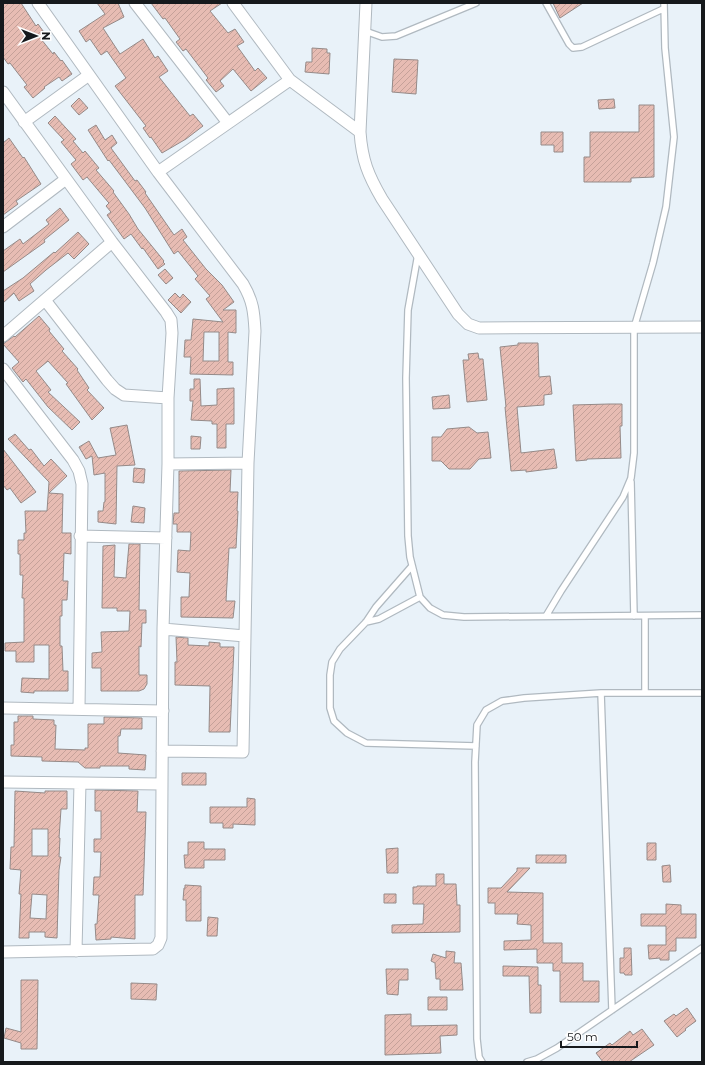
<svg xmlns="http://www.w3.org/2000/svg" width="705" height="1065" font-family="Montserrat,sans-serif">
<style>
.building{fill:url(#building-hatch);stroke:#958a88;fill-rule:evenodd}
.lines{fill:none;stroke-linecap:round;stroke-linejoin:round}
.service-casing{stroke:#b0b9c0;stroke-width:8}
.minor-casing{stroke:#b0b9c0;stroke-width:13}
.service{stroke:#fff;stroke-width:5.5}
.minor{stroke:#fff;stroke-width:11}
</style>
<defs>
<pattern id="building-hatch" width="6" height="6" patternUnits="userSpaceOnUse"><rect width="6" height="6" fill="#e7bcb3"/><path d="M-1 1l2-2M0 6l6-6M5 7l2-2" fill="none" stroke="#c5a199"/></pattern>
</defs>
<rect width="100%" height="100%" fill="#e9f2f9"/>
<!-- building -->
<path class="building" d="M3,3H21L36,26L38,24L46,35L41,39L53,54L54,52L61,61L62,60L72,74L62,81L59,77L44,87L45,88L33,98L24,87L27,85L10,63L8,64L3,57Z
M97,3H118L124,17L103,28L120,54L143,39L155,58L158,56L168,71L159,77L190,116L193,114L203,126L186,139L162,153L151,137L150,138L143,128L146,126L115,86L126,78L107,51L101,55L90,39L86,42L79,31L105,14Z
M151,3H222L210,11L228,33L235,29L244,42L237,46L255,71L258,68L267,78L251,91L233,69L220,81L224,86L216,92L206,80L208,78L186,49L183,51L176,42L180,39L165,18L163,19Z
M553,3H583L560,18Z
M312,48L327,49V53H330L329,74L305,72L306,62H312Z
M394,59L418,60L416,94L392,92Z
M79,98L88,108L79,115L71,106Z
M614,99L615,108L599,109L598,100Z
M639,105H654V177L631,178V182H584V157H590V132H639Z
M55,116L76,139L73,141L83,153L85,151L99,168L96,170L114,191L113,192L129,214L138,229L164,261L163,262L165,264L158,269L143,248L142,249L131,234L124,239L107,215L111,212L106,206L109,203L108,202L87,177L83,180L71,164L76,160L61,142L64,140L48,123Z
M96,125L105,140L112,135L117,143L111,148L135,181L137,180L146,192L145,193L174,235L182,229L187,237L183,240L206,269L222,285L234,302L223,310H236V333L228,332V362H233V375L190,374L191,357H184L185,340H191L193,319L223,322L206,299L210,296L195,279L198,276L178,251L174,254L145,208L109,160L108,161L88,130ZM204,332H219V361H203Z
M541,132H563V152H554V145H541Z
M9,138L23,158L24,157L41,184L16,201L18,204L3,215V143Z
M60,208L69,220L44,240L45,242L3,272V251L20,239L23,244L49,224L46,220Z
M78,232L89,244L74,259L68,253L46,270L30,284L34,291L19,301L14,293L3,303V291L23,278L54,252L55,253Z
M165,269L173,278L166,284L158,275Z
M175,293L180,298L183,294L191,302L181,313L168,300Z
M39,316L50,329L49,331L64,349L62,351L78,369L77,370L89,388L87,390L104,408L92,420L66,384L68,383L48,361L36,371L51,390L48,392L80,422L72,430L48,407L26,379L23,382L12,368L19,362L3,344L14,336L15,337Z
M518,343H538L539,377L550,376L552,394L544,395V405L517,407L521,453L554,449L557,468L526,472V470L511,471L505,407H506L500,347L518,345Z
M478,353L479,359H483L487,400L467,402L463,360H469L468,354Z
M194,379H200L201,406L217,405V389L234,388V424H226V448H217V424H212V421L191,420L193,401H190V389H194Z
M449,395L450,408L433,409L432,397Z
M609,404H622V426H620L621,458L587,459V460L576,461L573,405Z
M127,425L135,465L117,466L116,524L98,522V511H103L104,502H105V473L94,475L92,456L86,459L79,447L89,441L98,458L116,455L110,428Z
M469,427L477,433L488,432L491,458L479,459L470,469H449L441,461H432V437H441L447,429Z
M15,434L29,450L31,449L44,466L51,459L67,476L49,493L63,494L62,533H71V554L64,553L63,581H68L67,600H62V616H60V646H62L63,671H68V691H34V693L21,692L22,678L49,679V645H34V662H16V651H5V643L24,642V598H22L23,575H20V554H18V540H24V533H26L25,511H47L49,482L8,439Z
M191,436L201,437L200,449H191Z
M3,449L36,492L21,503L10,488L7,490L3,485Z
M134,468L145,469L144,483L133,482Z
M231,470L230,492H238L237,511H238L236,548H229L226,601H235L233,618L181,617V597H189L190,573L177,572L178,550L190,551L191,532H177V524H173L174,513H179V471Z
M133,506L145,508L144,523L131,522Z
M129,544H140L139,610H146V623H142L141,647L139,646V675H147V684L144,689L139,691H101V668H92V653L102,652L101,632L129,631L130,611H117V608H102L103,546L115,545L114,577L126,578Z
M176,637L188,638V645L209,646V642L220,643V647H234L230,732H209L210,686L175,685V662H177Z
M18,716H33V719L54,720V725H56L55,749L85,750V748H88V724H104V717L142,718V729H121L120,736H118V753L146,755L145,770L129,769V766H100V768H85L78,762L42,761V757L11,756V745H14V722H18Z
M182,773H206V785H182Z
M95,790L138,791L137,812H146L143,895H135V939L111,937V939L96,940L95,924H97L99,895H93L94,877H100L101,852H94V839H101V811H95Z
M15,791L45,793V791H67V809H61L59,838H60L59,857H61L59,870L57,938L45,937V932H29V938H19L21,894H19L21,870L10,869L11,847H14ZM32,829H48V856H32ZM32,894L47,895L46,919L30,918Z
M247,798L255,799V825L233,824V828H223V823H210V807H247Z
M188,842H204V849H225V860H204V868H185L184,855H188Z
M647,843H656V860H647Z
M398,848V873H387L386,849Z
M536,855H566V863H536Z
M670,865L671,882H663L662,866Z
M517,868H530L507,892L543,893V943H562V963H583V981H599V1002H560V971H553V963H537V949L504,950V941L531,940V925L517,924L518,914H495V903H488V888H501L517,871Z
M436,874H444V884H456L457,905H460V932L392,933V925L423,924L424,904H413V887H417V886H436Z
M185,885L201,886V921H186V900H183L184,888H185Z
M384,894H396V903H384Z
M666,904L681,905V914H696V938H676V951H669V960H660V958L649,959L648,945H666V926H641V914H666Z
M208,917L218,918L217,936H207Z
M624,948H631L632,975H625L624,973H620V958H624Z
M446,951L455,952L454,963H461L463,990H440V979H436L435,963L431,961L433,954L446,958Z
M503,966L538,967V985H541V1013H530L529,976H503Z
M386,969H408V980H399L398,995L387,994Z
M21,980H38L37,1049H21V1043L4,1038L6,1028L21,1032Z
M131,983L157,984L156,1000L131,999Z
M428,997H447V1010H428Z
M687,1008L696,1021L685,1029L686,1030L677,1037L664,1021L674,1014L676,1016Z
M411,1014V1026L457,1025V1035L440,1036L441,1053L385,1055V1015Z
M642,1029L654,1045L629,1062H603L596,1053L610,1043L612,1045L630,1031L633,1035Z"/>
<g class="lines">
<defs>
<path id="service" d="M546,3L569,44L573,48L582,47L663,9
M365,31L382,37L396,36L476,3
M418,254L408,310L406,378L408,536L410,557L420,597L430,608L443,615L464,617L702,615
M631,482L634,616
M412,566L376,607L366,622L340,649L332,662L330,675V708L334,721L347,733L366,743L476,746
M546,616L561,591L623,497L631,478L634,453V328L653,263L666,207L674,137L665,48L664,3
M366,622L379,619L420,597
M601,693L612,1010
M645,693V616
M482,1062L479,1057L477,1039L475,762L477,725L486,710L502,701L524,698L601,693H702
M527,1062L537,1059L557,1048L702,948"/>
<path id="minor" d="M38,3L158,172L243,284C253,301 254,312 255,331L248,463L243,752L162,751
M135,3L228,123
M233,3L290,80L360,132
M366,3L360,132C362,160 368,175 382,199L458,314L468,324L479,328L702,327
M3,92L112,242L166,312L171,320L172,333L168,398V464L163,629L161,938L158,945L153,949L3,952
M24,122L89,75
M158,172L290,80
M3,227L66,179
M45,300L107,380L115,389L124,395L168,398
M3,336L112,242
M3,369L73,460L79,471L82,484L79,709
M168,464L248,463
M80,536L166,538
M163,629L245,636
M3,708L163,711
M3,782L161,784
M76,951L80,783"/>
</defs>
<!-- service casing -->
<use href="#service" class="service-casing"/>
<!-- minor casing -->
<use href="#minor" class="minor-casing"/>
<!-- service -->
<use href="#service" class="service"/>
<!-- minor -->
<use href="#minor" class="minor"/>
</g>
<!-- border -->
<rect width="705" height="1065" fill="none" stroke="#16191c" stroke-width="8"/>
<!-- north arrow -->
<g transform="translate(36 36) rotate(90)" stroke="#fefefe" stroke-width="3" paint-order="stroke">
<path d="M0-3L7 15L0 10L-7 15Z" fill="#16191c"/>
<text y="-6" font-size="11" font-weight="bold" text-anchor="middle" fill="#16191c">N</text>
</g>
<!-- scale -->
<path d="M561 1041v6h76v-6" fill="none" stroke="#16191c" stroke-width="2"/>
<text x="567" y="1041" font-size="12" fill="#16191c" stroke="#fefefe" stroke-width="3" paint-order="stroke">50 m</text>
</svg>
